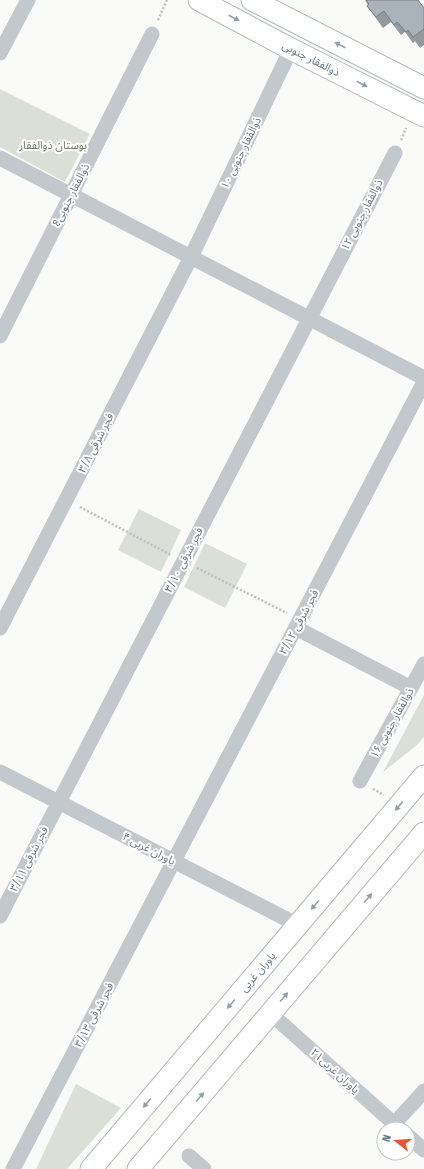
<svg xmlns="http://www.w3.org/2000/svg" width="424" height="1169" font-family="'Fira Sans Condensed','Noto Sans Arabic',sans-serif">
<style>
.green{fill:#dadfd7}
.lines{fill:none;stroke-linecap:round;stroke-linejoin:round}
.secondary-casing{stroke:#b3babf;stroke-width:23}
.path{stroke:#bbbfc2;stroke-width:2.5;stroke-dasharray:2 2;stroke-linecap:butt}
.street{stroke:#c3c8cc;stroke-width:15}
.secondary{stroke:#fff;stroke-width:21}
.wall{fill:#929a9f}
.building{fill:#aab3b9;stroke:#777d82}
.oneway{fill:#939fa8}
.labels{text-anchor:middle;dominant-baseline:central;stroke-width:4;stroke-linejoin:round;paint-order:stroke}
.street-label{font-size:11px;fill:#657683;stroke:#fff}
.park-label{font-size:11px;fill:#687a64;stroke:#fff}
</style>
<rect width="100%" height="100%" fill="#fafaf8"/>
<!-- green -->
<path class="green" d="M0,89L90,134L65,182L0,147Z
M139,509L181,530L161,572L118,550Z
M205,543L247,564L225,608L184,587Z
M424,695V737L417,745L383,772Z
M76,1084L121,1108L67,1169H36Z"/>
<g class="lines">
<defs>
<path id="secondary" d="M199,0L291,49L424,116
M252,0L424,88
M91,1169L424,776
M138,1169L424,833"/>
</defs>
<!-- secondary casing -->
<use href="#secondary" class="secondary-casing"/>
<!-- path -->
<path class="path" d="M158,20L167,0
M401,140L406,128
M80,507L171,555
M197,568L287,613
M373,789L384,795"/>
<!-- street -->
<path class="street" d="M0,53L28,0
M0,158L424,378
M0,336L152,34
M0,628L191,257L291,49
M296,628L411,688
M0,772L298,925
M360,781L424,664
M0,916L395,153
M270,1013L400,1129
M394,1124L424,1091
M408,1136L424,1150
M189,1156L204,1169
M13,1169L424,382"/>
<!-- secondary -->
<use href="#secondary" class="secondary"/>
</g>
<!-- wall -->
<path class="wall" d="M365,0H418L424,8V45L420,48L415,41L413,43L405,32L401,35L391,22L383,28L367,6L368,5Z"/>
<!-- building -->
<path class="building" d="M366,0H418L424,8V29L413,37L408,30L406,32L397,22L394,25L384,11L376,17L367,6L369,4Z"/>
<!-- one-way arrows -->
<defs><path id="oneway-solid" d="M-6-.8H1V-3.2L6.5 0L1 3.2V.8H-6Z"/></defs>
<g class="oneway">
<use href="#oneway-solid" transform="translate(234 18) rotate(28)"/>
<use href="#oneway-solid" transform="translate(340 45) rotate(-153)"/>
<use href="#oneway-solid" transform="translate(362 84) rotate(27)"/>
<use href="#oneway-solid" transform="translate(399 806) rotate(130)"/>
<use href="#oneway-solid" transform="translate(368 898) rotate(-50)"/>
<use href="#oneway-solid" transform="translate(315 905) rotate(130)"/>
<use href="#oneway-solid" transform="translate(284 997) rotate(-50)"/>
<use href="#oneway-solid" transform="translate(231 1004) rotate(130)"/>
<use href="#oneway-solid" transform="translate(200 1097) rotate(-50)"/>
<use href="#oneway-solid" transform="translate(147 1103) rotate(130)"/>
</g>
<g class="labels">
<!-- street labels -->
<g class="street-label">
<text transform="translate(311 59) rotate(27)">ذوالفقار جنوبی</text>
<text transform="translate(241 153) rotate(-64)">۱۰ ذوالفقار جنوبی</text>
<text transform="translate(71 195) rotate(-63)">8ذوالفقار جنوبی</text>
<text transform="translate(362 215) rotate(-63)">۱۲ ذوالفقار جنوبی</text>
<text transform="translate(96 443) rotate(-63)">۳/۸ فجر شرقی</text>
<text transform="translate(184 560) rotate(-63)">۳/۱۰ فجر شرقی</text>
<text transform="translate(299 622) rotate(-62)">۳/۱۲ فجر شرقی</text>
<text transform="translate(392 723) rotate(-61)">۱۶ ذوالفقار جنوبی</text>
<text transform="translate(149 849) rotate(27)">۴ یاوران غربی</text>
<text transform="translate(29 859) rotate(-63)">۳/۱۱ فجر شرقی</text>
<text transform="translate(258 972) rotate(-50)">یاوران غربی</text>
<text transform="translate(94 1015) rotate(-62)">۳/۱۳ فجر شرقی</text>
<text transform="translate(335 1071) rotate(42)">یاوران غربی۲۱</text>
</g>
<!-- park labels -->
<g class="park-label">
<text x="53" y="145">بوستان ذوالفقار</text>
</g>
</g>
<!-- north arrow -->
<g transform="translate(396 1141) rotate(287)"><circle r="19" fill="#ffffff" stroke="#c1c8cd"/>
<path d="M0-3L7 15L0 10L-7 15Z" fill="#e4572e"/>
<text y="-6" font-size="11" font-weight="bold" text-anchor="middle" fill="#657683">N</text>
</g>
</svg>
